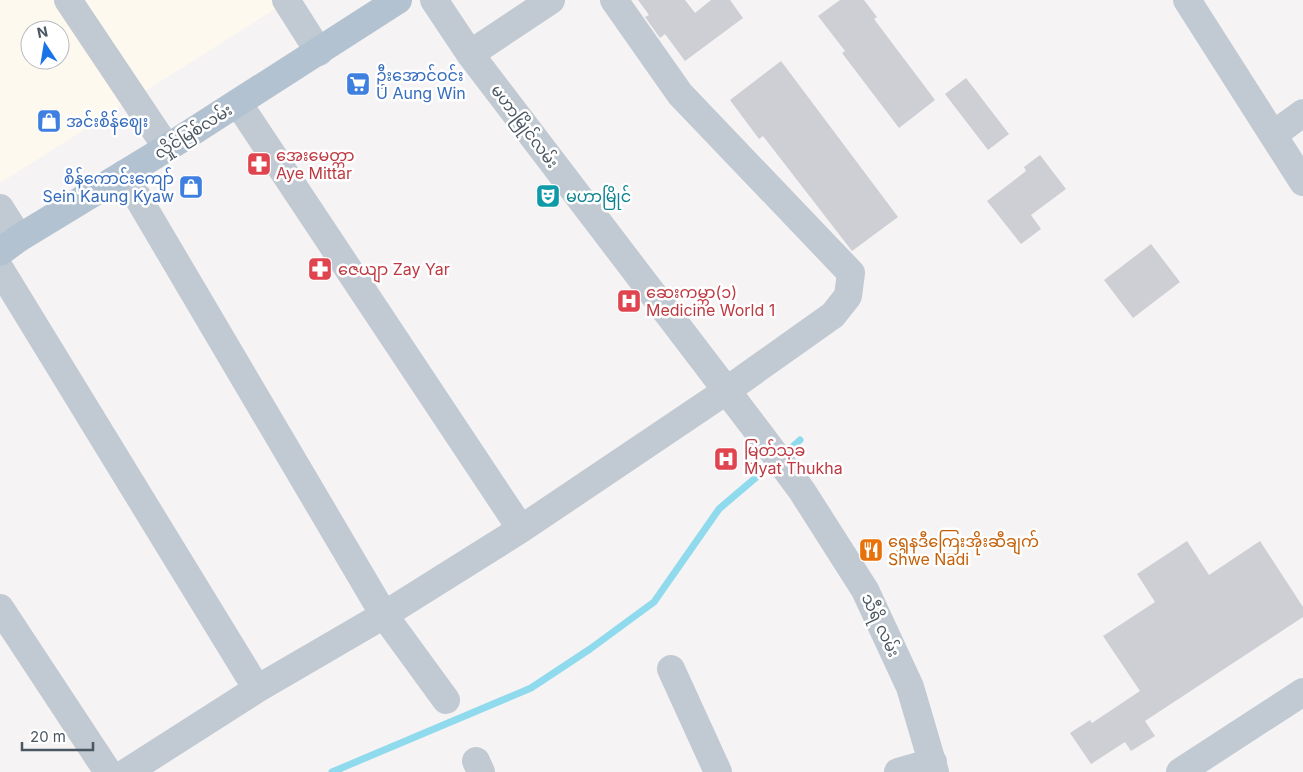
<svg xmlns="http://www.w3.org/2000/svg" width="1303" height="772" font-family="Inter,'Noto Sans Myanmar',sans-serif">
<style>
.commercial{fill:#fdf9ef;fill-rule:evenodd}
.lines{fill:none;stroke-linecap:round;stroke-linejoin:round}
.stream{stroke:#90daee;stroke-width:7}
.building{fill:#cdcfd5}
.minor{stroke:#c1cad2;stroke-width:28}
.major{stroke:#b3c2d1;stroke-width:28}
.labels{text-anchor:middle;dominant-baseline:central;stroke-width:5;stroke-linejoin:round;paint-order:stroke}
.shop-label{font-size:16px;fill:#366cbe;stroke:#fff;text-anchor:start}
.street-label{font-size:16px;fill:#4a5661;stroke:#fff}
.health-label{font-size:16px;fill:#be3a42;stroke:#fff;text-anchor:start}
.culture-label{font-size:16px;fill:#0d838f;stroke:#fff;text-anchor:start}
.food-label{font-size:16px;fill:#c56008;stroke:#fff;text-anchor:start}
</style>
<rect width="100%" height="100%" fill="#f5f3f3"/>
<!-- commercial -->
<path class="commercial" d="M0,0H289L0,183ZM30,30H60V60H30Z"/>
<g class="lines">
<!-- stream -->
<path class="stream" d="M782,456L800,440
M332,772L531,688L590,649L654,602L719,509L773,463"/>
</g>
<!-- building -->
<path class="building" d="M638,0H685L695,13L711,0H730L743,18L685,61L665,34L660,38L645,17L649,15Z
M840,0H864L877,17L874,19L935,100L899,128L842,53L845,51L818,16Z
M781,61L898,217L852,251L763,136L759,139L730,100Z
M966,78L1009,134L988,150L945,94Z
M1040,155L1066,189L1031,215L1041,229L1021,244L987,201L1026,171L1024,167Z
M1151,244L1180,282L1133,318L1104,280Z
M1187,541L1209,575L1260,541L1303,607V617L1145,721L1155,736L1131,751L1125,742L1091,764L1070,733L1090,720L1092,723L1140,691L1103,636L1155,602L1137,574Z"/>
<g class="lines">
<!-- minor -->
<path class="minor" d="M68,0L167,148
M286,0L319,52
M434,0L470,54L765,441L802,491L865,590L910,687L935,772
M1187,0L1303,182
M470,54L551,0
M238,103L521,529
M1273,135L1303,113
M124,174L384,615L446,700
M0,208L19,238
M0,269L257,689
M0,608L108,772
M671,669L718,772
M476,761L481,772
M127,772L257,689L384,615L521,529L726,391L833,315L848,296L851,273L680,94L614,0
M898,772L933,762
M1180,772L1303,692"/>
<!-- major -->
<path class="major" d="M0,252L19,238L167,148L398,0"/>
</g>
<!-- icons -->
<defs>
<symbol id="supermarket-square" viewBox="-11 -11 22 22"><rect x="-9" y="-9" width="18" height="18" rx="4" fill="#3f7fe0" stroke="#fff"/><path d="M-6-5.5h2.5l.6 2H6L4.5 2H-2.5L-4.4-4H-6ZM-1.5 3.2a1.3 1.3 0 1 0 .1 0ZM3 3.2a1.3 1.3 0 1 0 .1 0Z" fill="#fff"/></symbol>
<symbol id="shop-square" viewBox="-11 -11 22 22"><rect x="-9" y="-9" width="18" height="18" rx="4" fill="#3f7fe0" stroke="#fff"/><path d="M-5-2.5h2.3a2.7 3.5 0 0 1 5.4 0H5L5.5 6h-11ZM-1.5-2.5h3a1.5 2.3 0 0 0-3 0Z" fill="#fff"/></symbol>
<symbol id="pharmacy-square" viewBox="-11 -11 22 22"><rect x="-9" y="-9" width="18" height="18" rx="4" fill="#e0444e" stroke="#fff"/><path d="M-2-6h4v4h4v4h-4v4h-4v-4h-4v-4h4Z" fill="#fff"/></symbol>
<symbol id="theatre-square" viewBox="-11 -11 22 22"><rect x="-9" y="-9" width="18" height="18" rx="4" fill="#0f9aa8" stroke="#fff"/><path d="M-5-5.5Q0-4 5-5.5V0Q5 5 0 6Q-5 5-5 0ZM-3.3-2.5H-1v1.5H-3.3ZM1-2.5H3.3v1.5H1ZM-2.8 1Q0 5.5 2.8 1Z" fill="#fff"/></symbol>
<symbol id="hospital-square" viewBox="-11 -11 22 22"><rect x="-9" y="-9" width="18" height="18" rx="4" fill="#e0444e" stroke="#fff"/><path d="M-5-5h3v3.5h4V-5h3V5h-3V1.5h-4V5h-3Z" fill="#fff"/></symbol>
<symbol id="restaurant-square" viewBox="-11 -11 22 22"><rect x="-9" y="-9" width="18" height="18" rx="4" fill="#e8710a" stroke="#fff"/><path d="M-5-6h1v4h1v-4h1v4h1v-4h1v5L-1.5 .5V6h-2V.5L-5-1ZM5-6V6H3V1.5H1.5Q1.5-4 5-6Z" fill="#fff"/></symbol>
</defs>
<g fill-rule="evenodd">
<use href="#supermarket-square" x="344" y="70" width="28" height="28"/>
<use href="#shop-square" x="35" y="107" width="28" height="28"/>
<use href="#pharmacy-square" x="245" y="150" width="28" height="28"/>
<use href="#shop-square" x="177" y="173" width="28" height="28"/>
<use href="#theatre-square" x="534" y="182" width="28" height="28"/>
<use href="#pharmacy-square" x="306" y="255" width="28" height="28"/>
<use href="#hospital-square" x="615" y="287" width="28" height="28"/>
<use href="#hospital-square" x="712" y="445" width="28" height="28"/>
<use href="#restaurant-square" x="857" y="536" width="28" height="28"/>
</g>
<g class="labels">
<!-- shop labels -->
<g class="shop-label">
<text x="376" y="75">ဦးအောင်ဝင်း<tspan x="376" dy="18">U Aung Win</tspan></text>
<text x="66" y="121">အင်းစိန်ဈေး</text>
<text x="174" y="178" text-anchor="end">စိန်ကောင်းကျော်<tspan x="174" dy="18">Sein Kaung Kyaw</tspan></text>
</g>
<!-- street labels -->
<g class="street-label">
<text transform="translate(525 126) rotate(53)">မဟာမြိုင်လမ်း</text>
<text transform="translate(193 131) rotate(-32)">လှိုင်မြစ်လမ်း</text>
<text transform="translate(881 625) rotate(65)">သီရိ လမ်း</text>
</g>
<!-- health labels -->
<g class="health-label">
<text x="276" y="155">အေးမေတ္တာ<tspan x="276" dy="18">Aye Mittar</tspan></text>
<text x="338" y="269">ဇေယျာ Zay Yar</text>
<text x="646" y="292">ဆေးကမ္ဘာ(၁)<tspan x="646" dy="18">Medicine World 1</tspan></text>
<text x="744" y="450">မြတ်သုခ<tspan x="744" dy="18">Myat Thukha</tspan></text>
</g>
<!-- culture labels -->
<g class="culture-label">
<text x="566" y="196">မဟာမြိုင်</text>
</g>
<!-- food labels -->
<g class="food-label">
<text x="888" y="541">ရွှေနဒီကြေးအိုးဆီချက်<tspan x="888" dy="18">Shwe Nadi</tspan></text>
</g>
</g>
<!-- north arrow -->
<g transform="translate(45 45) rotate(348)"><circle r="24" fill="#ffffff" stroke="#b7bbc0"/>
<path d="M0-4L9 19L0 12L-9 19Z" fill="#1a73e8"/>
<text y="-8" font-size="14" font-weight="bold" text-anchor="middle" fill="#4a5661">N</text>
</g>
<!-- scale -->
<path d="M22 742v8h71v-8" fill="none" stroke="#4a5661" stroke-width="2.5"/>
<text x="30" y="742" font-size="15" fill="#4a5661" stroke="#ffffff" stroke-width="4" paint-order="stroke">20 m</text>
</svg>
